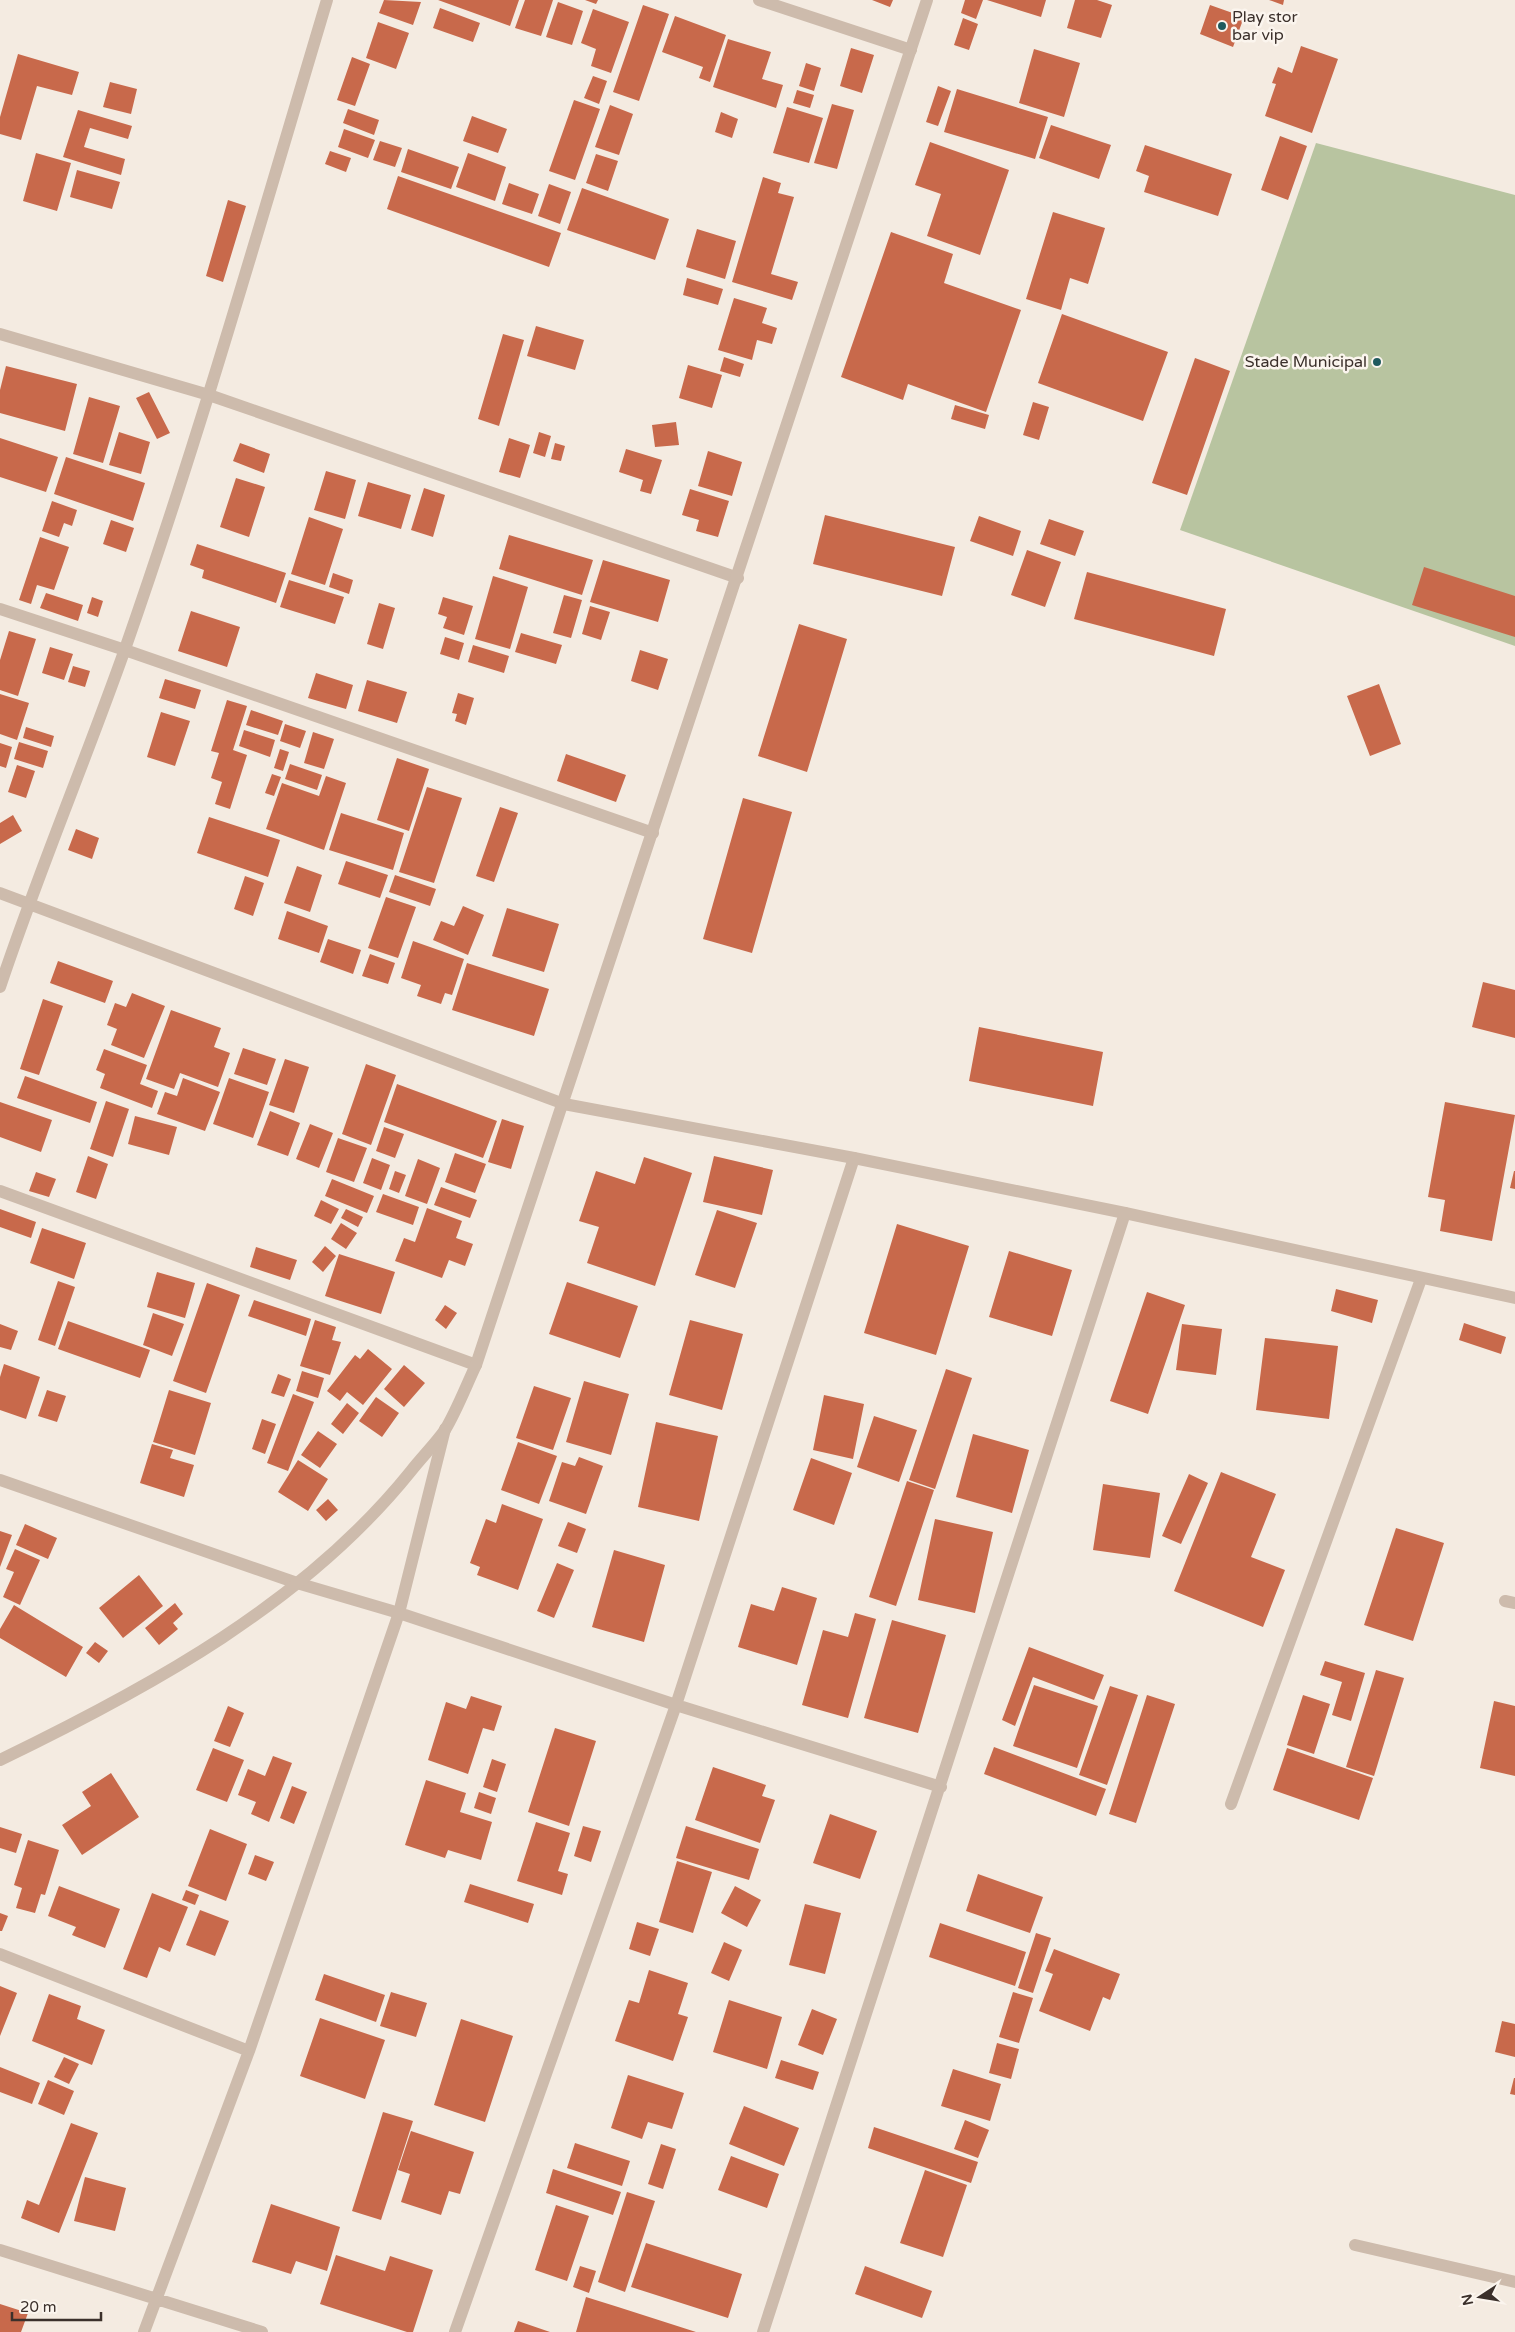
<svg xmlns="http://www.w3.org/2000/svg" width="1515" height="2332" font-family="'Varela Round',sans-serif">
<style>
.green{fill:#b8c4a0}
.building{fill:#c8694b}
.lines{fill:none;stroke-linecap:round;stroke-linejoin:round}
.minor{stroke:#cdbbac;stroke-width:12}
.tertiary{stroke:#cdbbac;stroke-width:12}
.poi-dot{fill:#1f5a5e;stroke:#fbf5ee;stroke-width:2}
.labels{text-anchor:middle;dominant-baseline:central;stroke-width:5;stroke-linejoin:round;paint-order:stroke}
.poi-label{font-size:16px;fill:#3b302b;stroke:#fbf5ee;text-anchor:start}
</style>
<rect width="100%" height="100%" fill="#f4ebe1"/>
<!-- green -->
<path class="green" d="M1316,143L1515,195V646L1180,530Z"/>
<!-- building -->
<path class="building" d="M384,0L421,2L413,25L379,13Z
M438,0H519L510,26Z
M525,0H553L541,36L515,28Z
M585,0H598L596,4Z
M872,0H893L890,7Z
M965,0H983L976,19L961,13Z
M987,0H1046L1041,17Z
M1075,0H1097L1112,5L1101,38L1067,28Z
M1269,0H1284L1283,5Z
M558,2L583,11L572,45L546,37Z
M643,5L669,14L639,101L613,92Z
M1210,5L1244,17L1233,47L1200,34Z
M440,8L480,23L473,42L433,28Z
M593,9L629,22L611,73L591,66L596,49L581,43Z
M675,16L726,35L710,82L699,78L703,67L662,52Z
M963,18L978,24L969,50L954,45Z
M378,22L409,33L396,69L366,58Z
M728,39L771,52L762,79L783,85L776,108L713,87Z
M1301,46L1338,59L1312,133L1265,116L1276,84L1272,83L1278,67L1292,73Z
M851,48L874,55L862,93L840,86Z
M1034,49L1080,63L1064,117L1019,103Z
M18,54L79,72L72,95L37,86L21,140L0,134V117Z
M352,57L370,64L355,106L337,100Z
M806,63L821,68L814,91L799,86Z
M593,76L607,81L599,104L584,98Z
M110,82L137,89L131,114L103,107Z
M938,86L951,91L938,126L926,122Z
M957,89L1048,117L1035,159L944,132Z
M797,90L814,95L810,108L793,103Z
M574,100L600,109L575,180L549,171Z
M832,104L854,110L837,169L814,163Z
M610,105L633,114L619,155L595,147Z
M787,107L823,118L809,163L773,153Z
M348,109L379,120L374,135L343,123Z
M78,110L132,126L128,139L90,128L84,147L125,159L121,175L63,157Z
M721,112L738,119L732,138L715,132Z
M472,116L507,129L498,153L463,141Z
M1051,125L1111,145L1099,179L1039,158Z
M344,129L375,140L368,158L338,147Z
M1280,136L1307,146L1288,200L1261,190Z
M380,141L402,148L395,167L373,160Z
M930,142L1009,170L980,255L927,236L941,194L915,185Z
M1145,145L1232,174L1218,216L1144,192L1149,176L1136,171Z
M408,149L459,167L451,189L401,172Z
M330,151L351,158L346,172L325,164Z
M36,153L71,163L57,211L23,201Z
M468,153L506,167L495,201L456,187Z
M596,154L618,161L608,191L586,183Z
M77,170L120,182L112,209L70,197Z
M398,176L561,233L549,267L387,209Z
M763,177L781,183L778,193L794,197L771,274L798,282L792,300L732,282Z
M509,183L539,194L532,214L502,204Z
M549,184L571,192L560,224L538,216Z
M582,188L669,219L655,260L567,230Z
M228,200L246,206L223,282L206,276Z
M1053,212L1105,228L1088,284L1070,278L1061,310L1026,299Z
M697,229L736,241L725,279L686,267Z
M891,232L953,254L944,283L1021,310L986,412L908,384L903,400L841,377Z
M687,278L723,289L718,305L683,295Z
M734,298L767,308L762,323L777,328L772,344L757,340L752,360L718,350Z
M1062,314L1168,352L1143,421L1038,383Z
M536,326L584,340L575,370L527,356Z
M503,334L524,340L499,426L478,419Z
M724,357L744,364L740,377L720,371Z
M1195,358L1230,371L1187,495L1152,483Z
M688,365L722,375L712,408L679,398Z
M6,366L77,384L65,431L0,413V390Z
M149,392L170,433L157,439L136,398Z
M89,397L120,406L103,463L73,454Z
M1033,402L1049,407L1039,440L1023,435Z
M955,405L989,415L985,429L951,419Z
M676,422L679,445L655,447L652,425Z
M119,432L150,442L141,474L109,465Z
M539,432L551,436L545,457L533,453Z
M0,438L58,457L46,492L0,477Z
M509,438L530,445L520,478L499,472Z
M240,443L270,454L264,473L233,461Z
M555,443L565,446L561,461L551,459Z
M626,449L662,460L651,494L640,491L643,480L619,472Z
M708,451L742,462L732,496L698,486Z
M66,457L145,483L133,521L54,494Z
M326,471L356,480L345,519L314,510Z
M236,478L265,487L249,537L220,527Z
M368,482L411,495L401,529L358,516Z
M424,488L445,495L433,537L411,530Z
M690,489L729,501L718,537L696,531L699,520L682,515Z
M52,501L77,510L72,526L64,523L59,537L42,531Z
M825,515L955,547L942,596L813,564Z
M979,516L1021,531L1013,556L970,541Z
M309,517L343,529L325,585L291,574Z
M1049,519L1084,531L1075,556L1040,544Z
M111,520L134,528L126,552L103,544Z
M509,535L593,560L582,595L499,569Z
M40,537L69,547L54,590L37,585L31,604L19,600Z
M197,544L286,573L276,603L202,578L204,570L190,565Z
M1027,550L1061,562L1045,607L1011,595Z
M603,560L670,580L658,622L590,602Z
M1424,567L1515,596V637L1412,605Z
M1087,572L1226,609L1214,656L1074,619Z
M333,573L353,580L349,594L329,587Z
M493,576L528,587L510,649L475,639Z
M289,580L344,597L335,624L280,607Z
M46,593L83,605L78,621L40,608Z
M564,595L582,600L571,638L553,633Z
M92,597L103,601L98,617L87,613Z
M443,597L473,606L464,635L443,628L447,617L438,614Z
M379,603L395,608L383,649L367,644Z
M590,606L610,612L601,640L582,634Z
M191,611L240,627L227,667L178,651Z
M799,624L847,639L807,772L758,756Z
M9,631L36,639L18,696L0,690V660Z
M521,633L562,645L556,664L515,652Z
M445,637L464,643L459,660L440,654Z
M473,645L509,656L504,673L468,662Z
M50,647L73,654L64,680L42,673Z
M640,650L668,659L658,690L631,681Z
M73,666L90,671L85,687L68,682Z
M316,673L353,685L346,709L308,698Z
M165,679L201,690L195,709L159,698Z
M367,680L407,692L397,723L358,711Z
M1379,684L1401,744L1370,756L1347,696Z
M458,693L474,698L466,725L455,721L457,714L452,713Z
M0,694L29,703L17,740L0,734Z
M227,700L247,706L233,750L247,755L230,809L215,804L222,782L211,778L219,753L211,751Z
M251,710L283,721L278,735L246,725Z
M161,712L190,721L175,766L147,757Z
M285,724L306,731L300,748L280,741Z
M26,727L54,736L51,747L23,738Z
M244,730L275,740L270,757L239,746Z
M313,732L334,739L324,769L304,763Z
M19,742L48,751L43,768L14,759Z
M0,743L12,747L6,768L0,766Z
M280,749L289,752L283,771L274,768Z
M566,754L626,775L616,802L557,781Z
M397,758L429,769L409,831L377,820Z
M290,764L322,775L317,790L285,779Z
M17,765L35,771L26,798L8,792Z
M272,774L281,777L274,796L265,793Z
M326,776L346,783L324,850L266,829L282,783L319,796Z
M427,787L462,798L434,883L399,872Z
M743,798L792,812L752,953L703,939Z
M500,807L518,813L494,882L476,876Z
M341,813L404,833L393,870L329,850Z
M13,815L22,831L0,844V823Z
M209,817L280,840L268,877L197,853Z
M76,829L99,838L92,859L68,850Z
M346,861L388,875L380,898L338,884Z
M297,866L322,875L310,912L284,903Z
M395,875L436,889L430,906L389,892Z
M245,876L264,883L253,916L234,909Z
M386,897L416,907L398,958L368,948Z
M463,906L484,915L468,955L433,940L441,921L454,926Z
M507,908L559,924L544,972L492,956Z
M287,911L328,926L319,953L278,939Z
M328,939L361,950L353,974L320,962Z
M413,941L464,959L452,995L445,993L441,1004L417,996L421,985L401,978Z
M370,954L395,963L388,984L362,976Z
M58,961L113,981L105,1003L50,983Z
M467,963L549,989L534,1036L452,1010Z
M1483,982L1515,990V1038L1472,1027Z
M132,993L165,1006L144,1058L111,1045L117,1029L107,1025L115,1003L126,1007Z
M43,999L63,1006L39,1075L20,1069Z
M171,1010L221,1028L214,1047L230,1053L218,1087L180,1073L174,1089L146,1079Z
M979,1027L1103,1052L1093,1106L969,1081Z
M243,1048L276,1059L267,1085L234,1074Z
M104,1049L147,1065L140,1084L158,1091L152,1108L100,1088L105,1074L96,1070Z
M285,1059L309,1067L294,1113L269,1105Z
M366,1064L396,1075L371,1145L342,1134Z
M25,1076L97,1102L90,1123L17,1098Z
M183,1078L220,1092L205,1131L157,1114L165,1092L177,1096Z
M229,1078L269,1092L253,1138L213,1124Z
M397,1084L497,1121L483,1158L384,1122Z
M106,1101L129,1109L113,1157L90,1149Z
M0,1102L52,1120L41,1152L0,1137Z
M1445,1102L1515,1115L1492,1241L1440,1231L1445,1200L1428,1197Z
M270,1111L300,1123L288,1156L257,1145Z
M135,1116L177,1127L169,1155L128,1144Z
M502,1119L524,1126L511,1169L488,1162Z
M310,1124L333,1133L319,1168L296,1159Z
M384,1127L404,1134L395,1158L376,1151Z
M338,1138L367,1148L354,1182L326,1172Z
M455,1153L486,1164L475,1193L445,1182Z
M88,1156L108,1164L96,1199L76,1192Z
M714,1156L773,1170L762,1215L703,1202Z
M644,1157L692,1173L655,1286L587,1263L599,1227L579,1221L596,1171L635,1184Z
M372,1158L390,1165L381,1190L363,1183Z
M418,1159L440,1168L427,1204L405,1196Z
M395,1171L406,1175L399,1193L389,1189Z
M1514,1171H1515V1189L1510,1188Z
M36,1172L56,1179L49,1197L29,1191Z
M332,1179L374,1196L367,1213L325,1196Z
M441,1187L477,1200L470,1218L434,1205Z
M383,1194L419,1207L413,1225L376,1212Z
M321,1200L339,1209L331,1224L314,1216Z
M427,1208L462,1221L456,1238L473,1244L465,1266L449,1260L442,1278L395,1261L404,1238L415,1242Z
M0,1209L36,1222L31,1238L0,1227Z
M346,1209L363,1217L358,1227L341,1218Z
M717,1210L757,1223L735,1288L695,1275Z
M341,1223L357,1233L346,1249L331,1239Z
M897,1224L969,1246L936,1355L864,1333Z
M42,1228L86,1243L74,1279L30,1263Z
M325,1246L336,1256L323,1272L312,1262Z
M256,1247L297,1260L290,1280L250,1267Z
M1009,1251L1072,1270L1052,1336L989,1317Z
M339,1254L395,1272L381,1314L325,1296Z
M157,1272L195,1283L185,1318L147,1307Z
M58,1281L75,1287L55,1346L38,1340Z
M567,1282L638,1306L620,1358L549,1334Z
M207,1283L240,1295L206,1393L173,1381Z
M1336,1289L1378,1300L1372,1323L1331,1311Z
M1147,1292L1185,1305L1148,1414L1110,1401Z
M254,1300L311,1319L306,1336L248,1316Z
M445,1305L457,1313L446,1329L435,1320Z
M153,1313L184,1324L172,1356L143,1345Z
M315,1320L336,1327L332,1340L341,1342L330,1375L300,1366Z
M690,1320L743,1334L722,1410L669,1395Z
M68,1321L150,1350L140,1378L58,1349Z
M1464,1323L1506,1337L1501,1354L1459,1340Z
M0,1324L18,1331L11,1350L0,1347Z
M1182,1324L1222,1329L1216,1375L1176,1370Z
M1265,1338L1338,1346L1329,1419L1256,1410Z
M368,1349L392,1369L363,1405L347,1392L340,1401L327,1391L355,1355L360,1359Z
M4,1364L40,1377L26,1419L0,1410V1377Z
M404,1365L425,1383L404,1407L384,1389Z
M946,1369L972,1378L935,1489L909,1480Z
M302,1371L324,1378L318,1398L296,1391Z
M278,1374L291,1379L284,1397L271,1393Z
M584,1381L629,1394L611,1455L566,1442Z
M534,1386L571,1398L553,1450L516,1438Z
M47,1390L66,1396L57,1422L38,1416Z
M169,1390L211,1403L195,1455L153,1442Z
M293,1394L314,1402L288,1471L267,1463Z
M824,1395L864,1404L853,1459L813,1450Z
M376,1397L399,1413L382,1437L359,1421Z
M347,1403L359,1413L343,1434L331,1424Z
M874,1416L917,1430L899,1482L857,1467Z
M262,1419L276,1424L265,1454L252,1449Z
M656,1422L718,1436L699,1521L638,1507Z
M318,1431L337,1444L320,1468L301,1455Z
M973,1434L1029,1450L1012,1513L956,1497Z
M518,1442L557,1456L539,1504L501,1490Z
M152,1444L173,1450L170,1458L194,1465L184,1497L140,1483Z
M579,1457L603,1466L586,1514L549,1501L562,1462L575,1466Z
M811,1458L852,1473L834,1525L793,1510Z
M298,1460L328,1479L308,1511L278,1492Z
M1221,1472L1276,1494L1251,1557L1285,1570L1263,1627L1174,1591Z
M1189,1474L1208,1483L1181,1544L1162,1536Z
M907,1481L934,1490L896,1606L869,1597Z
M1103,1484L1160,1493L1150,1558L1093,1550Z
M328,1499L338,1510L326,1521L316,1510Z
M502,1504L543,1519L518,1590L477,1575L480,1567L470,1563L486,1519L496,1523Z
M935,1519L993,1532L975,1613L918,1600Z
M568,1522L586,1529L577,1553L558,1546Z
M25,1524L57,1538L48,1559L16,1545Z
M1396,1528L1444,1543L1413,1641L1364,1625Z
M0,1531L12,1535L0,1567Z
M15,1549L40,1560L20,1605L3,1597L14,1572L6,1569Z
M614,1550L665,1565L644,1642L592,1627Z
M557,1563L574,1570L554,1618L537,1611Z
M139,1575L163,1606L123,1638L99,1608Z
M782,1587L817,1598L797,1665L738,1647L751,1604L774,1611Z
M175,1603L183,1614L173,1623L178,1629L159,1645L145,1628Z
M14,1605L83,1647L66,1677L0,1638V1629Z
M855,1613L876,1619L848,1718L802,1705L823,1630L848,1637Z
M892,1620L946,1635L918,1733L864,1718Z
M95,1642L108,1651L99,1663L86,1653Z
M1029,1647L1104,1675L1094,1700L1033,1677L1015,1726L1002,1720Z
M1325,1661L1365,1673L1351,1721L1332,1715L1342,1682L1320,1675Z
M1376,1670L1404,1678L1374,1776L1346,1767Z
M1034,1685L1098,1706L1077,1768L1013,1746Z
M1110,1686L1138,1695L1107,1785L1079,1775Z
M1147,1695L1175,1704L1136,1823L1109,1814Z
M1303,1695L1330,1704L1314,1754L1287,1745Z
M471,1696L502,1706L494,1731L483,1728L468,1774L428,1760L446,1702L466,1709Z
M1494,1701L1515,1706V1776L1480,1768Z
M228,1706L244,1713L230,1747L214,1741Z
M555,1728L596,1741L569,1826L528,1812Z
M994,1747L1106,1789L1096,1816L984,1774Z
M213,1748L244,1760L227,1802L196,1790Z
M1287,1748L1373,1778L1359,1820L1273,1790Z
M273,1756L292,1763L269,1822L251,1814L256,1802L238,1795L248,1769L265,1776Z
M492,1759L506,1764L497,1792L483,1787Z
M713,1767L766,1785L762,1796L775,1800L760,1843L695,1820Z
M111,1773L139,1817L82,1855L62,1825L91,1806L82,1792Z
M426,1780L466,1793L460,1812L492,1822L481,1860L448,1850L445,1858L405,1845Z
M292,1786L307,1792L294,1824L280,1818Z
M479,1792L496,1798L491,1814L474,1808Z
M830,1814L877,1831L860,1879L813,1863Z
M536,1822L570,1833L558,1871L568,1874L562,1895L517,1881Z
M583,1826L601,1831L591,1862L574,1856Z
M686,1826L759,1849L749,1880L676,1858Z
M0,1827L22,1834L16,1853L0,1848Z
M210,1829L247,1844L226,1901L188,1886Z
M28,1840L59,1850L45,1895L41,1894L35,1913L16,1908L22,1888L14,1885Z
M255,1855L274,1862L266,1881L248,1874Z
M677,1861L712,1872L693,1933L659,1922Z
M978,1874L1043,1897L1030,1933L966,1911Z
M470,1884L534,1904L528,1923L464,1902Z
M59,1886L120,1909L105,1948L72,1935L76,1927L48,1916Z
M735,1886L761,1900L747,1927L721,1913Z
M186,1890L199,1895L195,1905L182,1900Z
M152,1893L188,1907L170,1952L159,1947L147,1978L123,1969Z
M805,1904L841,1913L825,1974L789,1965Z
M200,1910L229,1921L215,1956L186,1945Z
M0,1913L8,1916L2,1931H0Z
M637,1922L659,1929L650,1956L629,1949Z
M940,1923L1026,1952L1015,1986L929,1957Z
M1036,1933L1051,1938L1033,1993L1018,1988Z
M724,1942L742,1950L729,1981L711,1973Z
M1054,1949L1120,1974L1110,2000L1103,1997L1090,2031L1039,2011L1053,1974L1045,1971Z
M649,1970L688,1983L678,2014L688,2017L673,2061L615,2041L629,2000L639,2003Z
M324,1974L385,1995L376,2022L315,2000Z
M0,1986L17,1993L0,2036Z
M391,1992L427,2003L416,2037L380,2026Z
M1013,1992L1033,1998L1019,2043L999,2037Z
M49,1994L81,2006L77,2019L105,2030L92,2065L32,2041Z
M729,2000L782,2017L767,2069L713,2052Z
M812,2009L837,2019L823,2055L798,2045Z
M320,2018L385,2040L365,2099L300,2076Z
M461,2019L513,2036L485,2122L434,2105Z
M1502,2021L1515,2024V2057L1495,2052Z
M997,2043L1019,2049L1011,2079L989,2073Z
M64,2057L79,2064L69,2084L54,2077Z
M781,2060L819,2072L813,2090L775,2078Z
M0,2067L40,2083L32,2104L0,2092Z
M953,2069L1001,2084L990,2121L941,2106Z
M628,2075L684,2093L672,2129L648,2122L642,2139L611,2128Z
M1514,2078H1515V2095L1510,2094Z
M48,2080L74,2091L64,2115L38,2104Z
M744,2106L799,2128L784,2166L729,2144Z
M383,2112L413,2121L381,2220L352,2211Z
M965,2120L989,2130L978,2158L954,2149Z
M71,2123L98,2133L59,2233L21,2218L27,2200L39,2205Z
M874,2127L978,2162L971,2183L868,2148Z
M411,2131L474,2152L460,2194L449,2191L441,2215L401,2202L410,2174L398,2170Z
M575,2143L630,2161L622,2186L567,2168Z
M661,2144L676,2149L663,2189L648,2184Z
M731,2156L779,2174L767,2208L718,2190Z
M553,2169L621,2192L613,2215L546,2193Z
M925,2170L967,2185L943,2257L900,2243Z
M85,2177L126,2188L115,2231L74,2221Z
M627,2192L655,2201L625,2292L598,2282Z
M271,2204L340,2227L327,2271L296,2261L291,2274L252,2262Z
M556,2205L589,2216L567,2281L535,2270Z
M646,2243L742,2274L728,2318L631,2287Z
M336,2255L385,2271L390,2256L433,2270L413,2332H407L320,2304Z
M580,2266L596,2271L589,2293L573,2287Z
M865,2266L932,2291L922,2318L855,2294Z
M586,2297L618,2307L696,2332H576Z
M0,2304L28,2313L21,2332H0Z
M518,2321L550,2332H514Z"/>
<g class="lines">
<!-- minor -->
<path class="minor" d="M759,0L911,50
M0,334L209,395L738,578
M0,609L125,650L653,833
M0,893L564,1104
M0,987C38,873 85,762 125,649C200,435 262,217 327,0
M0,1191L476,1365
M0,1480L297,1583L399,1613L676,1705L941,1787
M1505,1601L1515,1603
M1231,1804L1421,1279
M0,1954L249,2051
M1355,2245L1515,2282
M0,2250L262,2332
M144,2332L249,2051L399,1613L445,1429
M455,2332L676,1705L854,1158
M763,2332L1125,1213"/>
<!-- tertiary -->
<path class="tertiary" d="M564,1104L854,1158L1125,1213L1515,1298
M0,1760C151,1687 305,1603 411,1471C422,1457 435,1444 445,1430C457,1410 466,1386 476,1365L927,0"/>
</g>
<!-- markers -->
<g class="poi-dot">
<circle cx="1222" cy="26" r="5"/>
<circle cx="1377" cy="362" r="5"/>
</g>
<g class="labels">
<!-- poi labels -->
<g class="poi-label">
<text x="1232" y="17">Play stor<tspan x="1232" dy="18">bar vip</tspan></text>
<text x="1367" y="362" text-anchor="end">Stade Municipal</text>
</g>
</g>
<!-- north arrow -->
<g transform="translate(1480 2297) rotate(258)" stroke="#fbf5ee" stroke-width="4" paint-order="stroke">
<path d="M0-4L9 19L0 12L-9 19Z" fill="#3b302b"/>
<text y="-8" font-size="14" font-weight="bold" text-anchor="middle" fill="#3b302b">N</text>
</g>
<!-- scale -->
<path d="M12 2312v8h89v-8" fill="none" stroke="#3b302b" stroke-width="2.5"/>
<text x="20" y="2312" font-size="15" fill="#3b302b" stroke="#fbf5ee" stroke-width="4" paint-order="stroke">20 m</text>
</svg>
